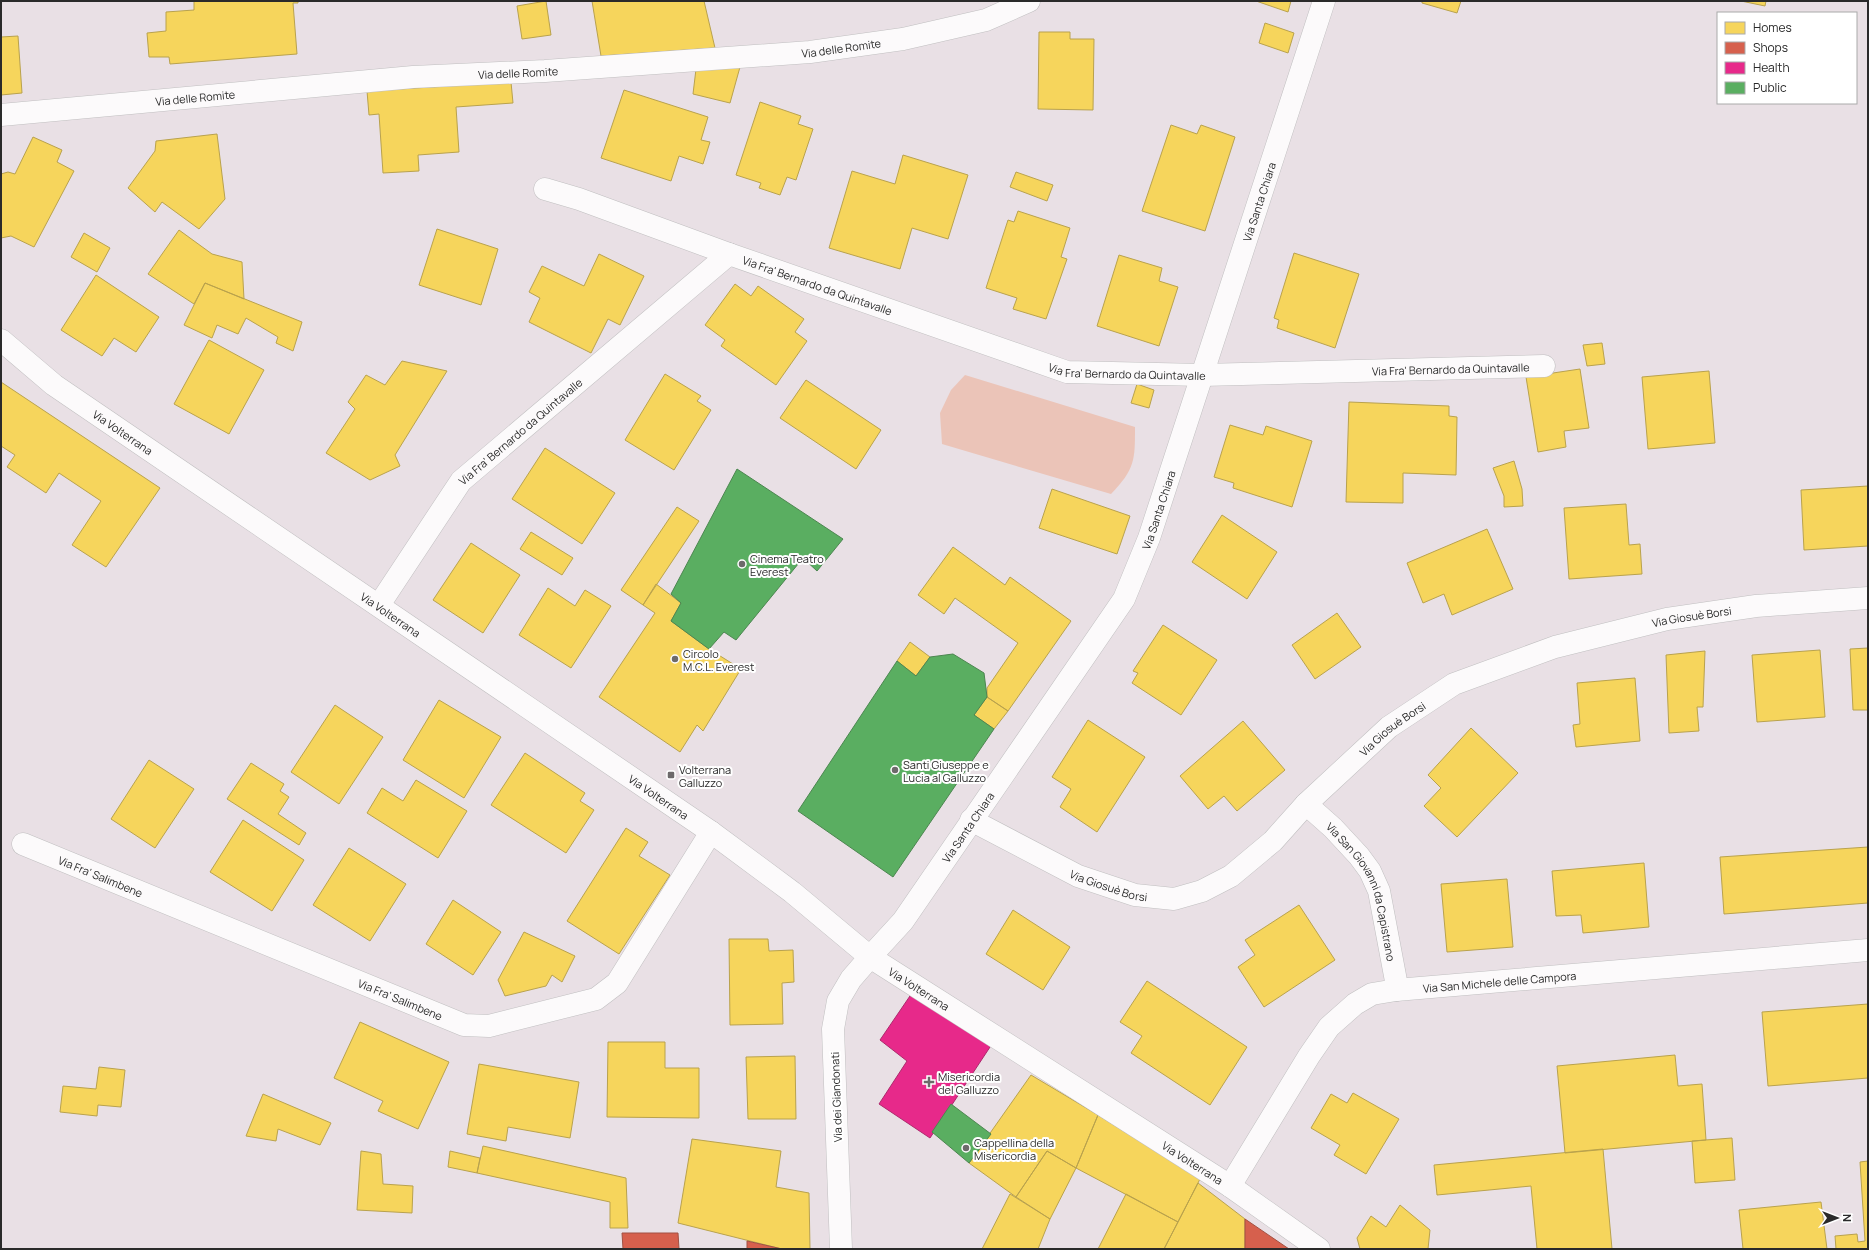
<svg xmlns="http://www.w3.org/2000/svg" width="1869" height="1250" font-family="Manrope,sans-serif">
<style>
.pitch{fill:#ebc4b8}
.homes{fill:#f6d55c;stroke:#b9a24d}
.shops{fill:#d6604d;stroke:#a25042}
.health{fill:#e7298a;stroke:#ae296d}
.public{fill:#5aae61;stroke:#4c8650}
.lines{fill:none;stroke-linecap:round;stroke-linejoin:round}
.street-casing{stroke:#c0bfc0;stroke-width:23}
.secondary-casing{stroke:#c0bfc0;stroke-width:23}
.street{stroke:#fcfafb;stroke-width:22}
.secondary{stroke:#fcfafb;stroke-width:22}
.poi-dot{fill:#6d6a6b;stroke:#fff;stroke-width:1.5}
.labels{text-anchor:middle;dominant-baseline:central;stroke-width:4;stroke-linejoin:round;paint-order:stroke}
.street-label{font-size:11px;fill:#2a2a2a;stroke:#fff}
.poi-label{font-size:11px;fill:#2a2a2a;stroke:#fff;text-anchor:start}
</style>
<rect width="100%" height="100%" fill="#e9e0e5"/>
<!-- pitch -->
<path class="pitch" d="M965,375L1135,427C1135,460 1135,469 1111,494L942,444L940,413L951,390Z"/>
<!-- homes -->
<path class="homes" d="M194,1H298V3H293L297,54L170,64L169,57H149L147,33L166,31V12L194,10Z
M546,1L551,35L522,39L517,6Z
M592,1H704L715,48L601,56Z
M1256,1H1291L1288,12Z
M1422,1H1461L1457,13L1422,3Z
M1741,1H1766L1765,6Z
M1265,23L1294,33L1288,53L1259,43Z
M1039,32H1070V39H1094L1093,110L1038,109Z
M18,36L22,93L1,95V37Z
M740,67L730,103L693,94L696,69Z
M511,82L513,103L456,107L459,152L418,155L419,171L383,173L379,114L369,115L367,91Z
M624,90L708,117L701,140L710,142L703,164L679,156L671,181L601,158Z
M760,102L801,116L798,124L813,129L796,180L787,177L780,195L759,188L761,183L736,175Z
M1171,125L1197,134L1201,125L1235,137L1205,231L1142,211Z
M217,134L225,199L199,229L162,202L155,212L128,188L155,151L156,141Z
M33,137L62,150L57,162L74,171L34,247L11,236L1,238V174L8,172L15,174Z
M903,155L968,175L948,239L912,228L900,269L829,248L852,171L895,184Z
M1016,172L1053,185L1047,201L1010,187Z
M1018,211L1070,228L1061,257L1067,259L1046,319L1013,309L1017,298L986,288L1008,220L1014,222Z
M437,229L498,249L481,305L419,285Z
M179,230L212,254L242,262L244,299L205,283L194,304L148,274Z
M84,233L110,248L97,272L71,257Z
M1294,253L1359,274L1335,348L1277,328L1279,320L1274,318Z
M599,254L644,276L620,325L608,319L591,353L529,322L540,298L529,292L542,266L584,286Z
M1119,255L1162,268L1159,281L1178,287L1159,346L1097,326Z
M96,275L159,317L136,352L114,338L102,356L61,330Z
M205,283L302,322L293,351L276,343L278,337L246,318L238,334L217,325L212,338L184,325Z
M735,284L751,296L758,286L804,319L795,332L807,341L776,385L721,346L725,340L705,325Z
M209,340L264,370L229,434L174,404Z
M1602,343L1605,364L1587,366L1583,345Z
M402,361L447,371L395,455L400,466L370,480L326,453L355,409L348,402L366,375L385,385Z
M1580,369L1589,428L1564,431L1566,447L1538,452L1526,377Z
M1709,371L1715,443L1648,449L1642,377Z
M665,374L701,396L697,401L711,410L674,470L625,440Z
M806,380L881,430L856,469L780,418Z
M1,382L160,488L106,567L72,545L101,501L59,473L46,493L7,467L15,455L1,446Z
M1137,384L1154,390L1149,408L1131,403Z
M1349,402L1449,406V416L1457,417L1456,475L1403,473V503L1346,502Z
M1230,425L1263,435L1266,426L1312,441L1292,507L1233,488L1234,483L1214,477Z
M545,448L615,493L582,544L512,499Z
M1514,461L1522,489L1523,506L1504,507V496L1493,468Z
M1868,486V546L1804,550L1801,490Z
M1052,489L1130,516L1117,554L1039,528Z
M1626,504L1629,545L1640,544L1642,574L1569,579L1564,508Z
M677,507L699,521L643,605L621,590Z
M1222,515L1277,552L1247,599L1192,562Z
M1487,529L1513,589L1452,615L1444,594L1423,603L1407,563Z
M531,532L573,558L562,575L520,549Z
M471,543L520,575L483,633L433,600Z
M953,547L1005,585L1010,577L1071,621L1008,711L987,697V688L1018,643L955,598L944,614L918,595Z
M656,584L681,603L671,621L709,649L741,669L703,731L697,725L680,752L599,697L655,613L643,605Z
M548,588L575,606L585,590L611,606L571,668L519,635Z
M1337,613L1361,647L1315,679L1292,645Z
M1163,625L1217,660L1181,715L1132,683L1138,673L1133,671Z
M910,642L930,657L916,676L897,661Z
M1868,648V710H1853L1850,649Z
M1820,650L1825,717L1757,722L1752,655Z
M1705,651L1703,707H1697L1699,731L1669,733L1666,655Z
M1635,678L1640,741L1576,747L1573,725L1580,724L1577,683Z
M987,697L1008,711L994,729L974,715Z
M439,700L501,737L464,798L403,760Z
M335,705L383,737L339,804L291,772Z
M1088,720L1145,757L1097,832L1060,807L1071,789L1052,777Z
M1243,721L1285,770L1237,811L1224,796L1208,809L1180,776Z
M1471,728L1518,773L1457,837L1424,806L1441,788L1428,775Z
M525,753L585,793L580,801L594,810L566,853L491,805Z
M149,760L194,789L155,848L111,819Z
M251,763L284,784L280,791L289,797L278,814L306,833L299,845L227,799Z
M416,780L467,811L438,858L367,813L382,788L403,801Z
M243,820L304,860L272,911L210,872Z
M626,828L648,842L639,856L670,875L619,954L567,921Z
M1868,847V903L1724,914L1720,857Z
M349,848L406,884L370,941L313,905Z
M1644,863L1649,927L1583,933L1581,915L1556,916L1552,871Z
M1507,879L1513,947L1447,952L1441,884Z
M453,900L501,932L473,975L426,944Z
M1299,905L1335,960L1264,1007L1238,967L1255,955L1245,940Z
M1013,910L1070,947L1043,990L986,954Z
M524,932L575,956L562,982L552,975L546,986L505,996L498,980Z
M729,939H768L769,951L793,950L794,982L782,983L783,1024L730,1025Z
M1147,981L1247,1047L1210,1105L1131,1053L1142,1036L1120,1022Z
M1868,1004V1078L1768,1086L1762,1012Z
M360,1022L449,1062L418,1129L378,1111L383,1101L334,1078Z
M608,1042H665V1068H699V1118L607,1117Z
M1675,1055L1678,1086L1702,1084L1706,1140L1565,1153L1557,1066Z
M795,1056L796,1119H748L746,1057Z
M479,1064L579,1082L570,1138L508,1127L506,1141L467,1134Z
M99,1067L125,1070L121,1107L98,1105L97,1116L60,1112L63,1086L96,1089Z
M1031,1075L1098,1115L1076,1168L1047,1151L1016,1197L969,1163Z
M1353,1093L1399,1119L1366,1174L1334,1155L1340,1145L1311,1128L1331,1094L1347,1103Z
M263,1094L331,1123L320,1145L278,1129L276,1141L246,1136Z
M1098,1115L1200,1179L1178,1222L1076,1168Z
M1732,1138L1735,1180L1695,1183L1692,1141Z
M692,1139L781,1151L776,1187L809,1193L810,1249H782L678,1223Z
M483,1146L626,1178L628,1228H610V1202L477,1173Z
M1603,1149L1612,1249H1537L1531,1186L1437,1195L1434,1165Z
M361,1151L381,1154L383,1184L413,1186L412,1213L357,1210Z
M450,1151L480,1158L477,1173L448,1167Z
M1047,1151L1076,1168L1050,1219L1016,1197Z
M1868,1161V1249H1836L1835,1236L1857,1234L1858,1242L1865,1241L1860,1162Z
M1198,1183L1245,1219V1249H1164Z
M1010,1194L1050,1219L1038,1249H982Z
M1126,1194L1178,1222L1164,1249H1098Z
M1821,1202L1827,1249H1743L1739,1210Z
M1400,1205L1430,1230L1428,1249H1360L1357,1238L1371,1216L1386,1227Z"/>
<!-- shops -->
<path class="shops" d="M1245,1219L1289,1249H1245Z
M622,1233H678L679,1249H623Z
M747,1241L782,1249H747Z"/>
<!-- health -->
<path class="health" d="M912,993L992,1044L930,1138L879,1104L907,1061L880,1040Z"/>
<!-- public -->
<path class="public" d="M737,469L843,539L817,571L803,558L736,640L724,632L709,649L671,621L681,603L671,594Z
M953,654L984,673L987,697L974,715L994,729L893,877L798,811L897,661L916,676L930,657Z
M951,1104L991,1134L969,1163L932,1132Z"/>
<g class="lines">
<defs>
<g id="street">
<path id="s1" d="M1,115L413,77L545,71L810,52L903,39L986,20L1029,1"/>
<path id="s2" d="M545,189L579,199L729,254L1067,372L1202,375L1544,366"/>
<path id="s3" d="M379,605L461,481L729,254"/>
<path id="s4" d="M1306,804L1333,828L1359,856L1370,871L1379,891L1396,981V990"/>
<path id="s5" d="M971,820L1078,876L1135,895L1174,899L1202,891L1231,876L1273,841L1306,804L1389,727L1454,684L1555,647L1667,619L1756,606L1868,598"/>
<path id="s6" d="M23,844L464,1025L489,1026L596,999L617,983L711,832"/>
<path id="s7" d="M870,957L903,921L1124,599L1149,538L1324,1"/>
<path id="s8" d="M1230,1186L1309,1056L1329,1027L1355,1004L1372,994L1396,990L1868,950"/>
</g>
<g id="secondary">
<path id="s9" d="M1,340L54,385L711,832L792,892L870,957L1230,1186L1319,1249"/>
<path d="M841,1249L833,1029L838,1001L851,979L870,957"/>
</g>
</defs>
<!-- street casing -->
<use href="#street" class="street-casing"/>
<!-- secondary casing -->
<use href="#secondary" class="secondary-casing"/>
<!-- street -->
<use href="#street" class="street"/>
<!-- secondary -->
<use href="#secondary" class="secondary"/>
</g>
<!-- markers -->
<g class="poi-dot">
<circle cx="742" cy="564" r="4"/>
<circle cx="675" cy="659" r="4"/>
<circle cx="895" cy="770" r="4"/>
<rect x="667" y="771" width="8" height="8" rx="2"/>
<path d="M927 1076h4v4h4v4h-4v4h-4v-4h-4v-4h4z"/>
<circle cx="966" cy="1148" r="4"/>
</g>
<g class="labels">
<!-- street labels -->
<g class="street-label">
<text stroke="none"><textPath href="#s1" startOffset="843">Via delle Romite</textPath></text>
<text stroke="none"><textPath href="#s1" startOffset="519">Via delle Romite</textPath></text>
<text stroke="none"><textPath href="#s1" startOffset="195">Via delle Romite</textPath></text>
<text stroke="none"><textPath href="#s7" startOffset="859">Via Santa Chiara</textPath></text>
<text stroke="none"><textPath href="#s2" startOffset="289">Via Fra' Bernardo da Quintavalle</textPath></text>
<text stroke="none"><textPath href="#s2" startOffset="613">Via Fra' Bernardo da Quintavalle</textPath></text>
<text stroke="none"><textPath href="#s2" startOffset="937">Via Fra' Bernardo da Quintavalle</textPath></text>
<text stroke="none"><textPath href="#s9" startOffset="153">Via Volterrana</textPath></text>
<text stroke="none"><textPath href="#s3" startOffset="226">Via Fra' Bernardo da Quintavalle</textPath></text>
<text stroke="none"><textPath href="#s7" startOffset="535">Via Santa Chiara</textPath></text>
<text stroke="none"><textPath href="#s9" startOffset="477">Via Volterrana</textPath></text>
<text stroke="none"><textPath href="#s5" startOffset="825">Via Giosuè Borsi</textPath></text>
<text stroke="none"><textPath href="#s5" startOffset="501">Via Giosuè Borsi</textPath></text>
<text stroke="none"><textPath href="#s9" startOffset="801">Via Volterrana</textPath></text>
<text stroke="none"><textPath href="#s7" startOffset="163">Via Santa Chiara</textPath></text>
<text stroke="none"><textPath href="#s6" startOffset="84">Via Fra' Salimbene</textPath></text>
<text stroke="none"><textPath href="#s5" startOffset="153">Via Giosuè Borsi</textPath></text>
<text stroke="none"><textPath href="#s4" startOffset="108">Via San Giovanni da Capistrano</textPath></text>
<text stroke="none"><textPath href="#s8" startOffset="370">Via San Michele delle Campora</textPath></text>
<text stroke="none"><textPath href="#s9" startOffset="1125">Via Volterrana</textPath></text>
<text stroke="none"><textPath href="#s6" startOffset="408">Via Fra' Salimbene</textPath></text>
<text transform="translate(836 1097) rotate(-92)">Via dei Giandonati</text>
<text stroke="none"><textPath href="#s9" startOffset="1449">Via Volterrana</textPath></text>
</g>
<!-- poi labels -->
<g class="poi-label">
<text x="750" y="558">Cinema Teatro<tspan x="750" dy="13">Everest</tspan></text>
<text x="683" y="653">Circolo<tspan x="683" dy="13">M.C.L. Everest</tspan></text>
<text x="903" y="764">Santi Giuseppe e<tspan x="903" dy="13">Lucia al Galluzzo</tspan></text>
<text x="679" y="769">Volterrana<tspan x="679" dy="13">Galluzzo</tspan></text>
<text x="938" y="1076">Misericordia<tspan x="938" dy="13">del Galluzzo</tspan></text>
<text x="974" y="1142">Cappellina della<tspan x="974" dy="13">Misericordia</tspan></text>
</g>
</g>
<!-- border -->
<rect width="1869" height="1250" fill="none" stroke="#2a2a2a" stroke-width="4"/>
<!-- legend -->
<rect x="1717" y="12" width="140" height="92" fill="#ffffff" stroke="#aaaaaa"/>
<rect x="1725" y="22" width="20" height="12" fill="#f6d55c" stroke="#aaaaaa"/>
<text x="1753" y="32" font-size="12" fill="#2a2a2a">Homes</text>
<rect x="1725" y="42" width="20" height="12" fill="#d6604d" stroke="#aaaaaa"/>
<text x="1753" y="52" font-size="12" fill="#2a2a2a">Shops</text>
<rect x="1725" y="62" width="20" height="12" fill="#e7298a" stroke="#aaaaaa"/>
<text x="1753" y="72" font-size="12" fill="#2a2a2a">Health</text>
<rect x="1725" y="82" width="20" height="12" fill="#5aae61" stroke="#aaaaaa"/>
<text x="1753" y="92" font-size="12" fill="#2a2a2a">Public</text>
<!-- north arrow -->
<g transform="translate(1837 1218) rotate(90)" stroke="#ffffff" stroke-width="3" paint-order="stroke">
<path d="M0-3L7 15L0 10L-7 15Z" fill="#2a2a2a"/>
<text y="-6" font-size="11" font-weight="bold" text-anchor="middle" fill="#2a2a2a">N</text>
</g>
</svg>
